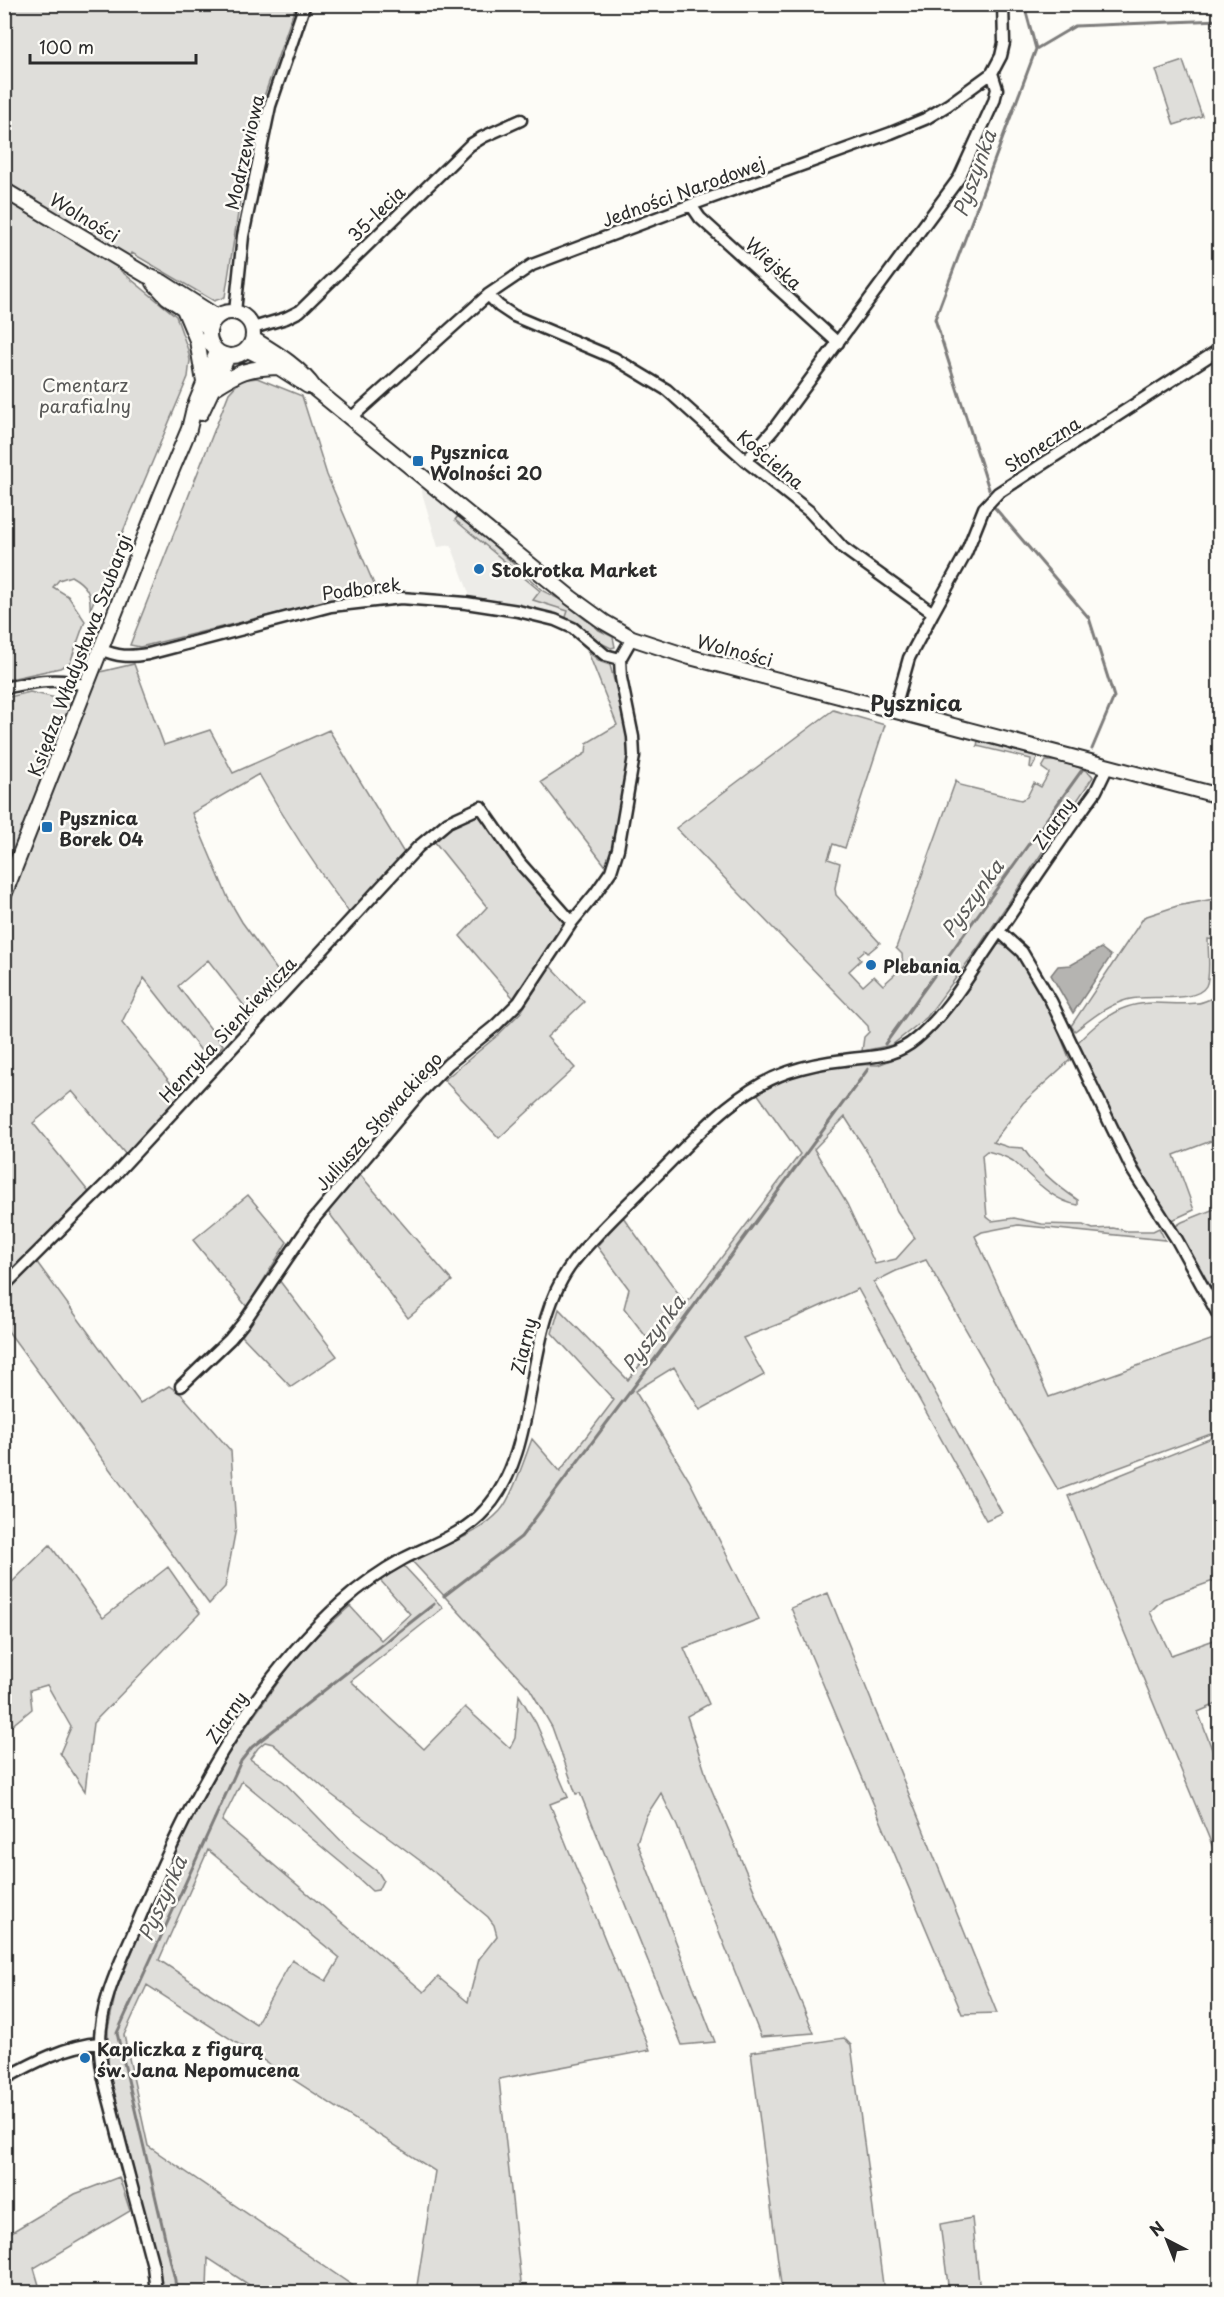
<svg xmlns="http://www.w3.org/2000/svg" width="1224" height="2297" font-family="'Playpen Sans',sans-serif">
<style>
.built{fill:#edece8}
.green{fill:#dfdeda;stroke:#858482;stroke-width:1.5;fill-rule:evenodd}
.water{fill:#b5b4b1;stroke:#7e7d7b;stroke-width:1.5}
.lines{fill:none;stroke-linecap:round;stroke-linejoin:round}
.stream{stroke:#7e7d7b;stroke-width:3}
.street-casing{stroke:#2b2b2b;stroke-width:15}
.secondary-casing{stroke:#2b2b2b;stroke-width:18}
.street{stroke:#fdfcf7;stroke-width:10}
.secondary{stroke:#fdfcf7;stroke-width:14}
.poi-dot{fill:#1f6fb2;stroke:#fdfcf7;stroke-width:2}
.labels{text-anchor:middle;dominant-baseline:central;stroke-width:5;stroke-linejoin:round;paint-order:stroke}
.street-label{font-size:18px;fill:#2b2b2b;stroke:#fdfcf7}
.park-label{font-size:18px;fill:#585857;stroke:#fdfcf7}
.poi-label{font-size:18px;font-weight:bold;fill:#2b2b2b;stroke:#fdfcf7;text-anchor:start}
.water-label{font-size:20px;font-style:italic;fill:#5b5b5a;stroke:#fdfcf7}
.quarter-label{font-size:21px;font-weight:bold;fill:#2b2b2b;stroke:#fdfcf7}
</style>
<rect width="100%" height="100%" fill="#fdfcf7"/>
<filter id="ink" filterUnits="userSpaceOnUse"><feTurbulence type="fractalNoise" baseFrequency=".0167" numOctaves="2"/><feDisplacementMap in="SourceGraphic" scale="12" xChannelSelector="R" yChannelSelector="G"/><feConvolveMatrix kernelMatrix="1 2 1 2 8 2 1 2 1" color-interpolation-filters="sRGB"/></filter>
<g filter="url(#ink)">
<!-- built -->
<path class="built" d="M420,486L491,543L512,567L540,592L554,595L615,644L613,648L598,642L582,627L569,620L471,599L451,545L438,547Z"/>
<!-- green -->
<path class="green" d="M5,5H296L261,105L241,194L225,297L214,301L132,253L121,271L176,316L188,350L190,360L188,377L90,610C91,593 87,585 71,576L59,580L53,587L68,596L85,621L70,663L60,668L5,680Z
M1183,61L1202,116L1174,125L1156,70Z
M257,378L302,396L327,475L376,589L140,647L130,645L229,393L241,380Z
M458,516L493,545L543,591L559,599L599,630L613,637L615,647L611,648L595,640L580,625L578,626L565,620L568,611L533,600L540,591L455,520Z
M588,652L601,662L610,665L628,732L630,749L622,820L608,869L541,782L586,753L587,743L617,725Z
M134,664L164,745L210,730L233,773L329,730L404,853L353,918C318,871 287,824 259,774L192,813L228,898L242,922L282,977L253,1017L208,960L178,986L223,1045L210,1062L144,978L122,1022L181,1096L127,1156L72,1091L33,1123L92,1196L5,1284V698L30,692L86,705L100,672Z
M833,710L885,725L845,848L833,844L828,859L840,863L835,888L836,895L880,943L868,953L865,950L858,956L861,960L849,971L863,986L874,976L883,985L903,967L902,954L896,948L956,780L960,785L1021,800L1027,797L1034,783L1041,787L1049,773L1042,768L1046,761C1057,760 1089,768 1093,777L978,948L927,1017L892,1045L862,1051L864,1037L869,1032L868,1026L676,828Z
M978,741L1038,757L1032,768L1030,767L1031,759L977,746Z
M479,812L563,915L565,923L516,1001L460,936L487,907L434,841L452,827Z
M1219,898V1138L1174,1155L1194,1210L1170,1221C1135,1163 1106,1104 1078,1042C1092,1028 1108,1013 1127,1007C1149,999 1174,1006 1197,1003C1203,1003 1209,999 1215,997L1218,985L1217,940L1208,939C1208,950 1211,977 1206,986C1195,1005 1146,993 1126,1000C1106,1006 1091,1019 1075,1031L1071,1026L1144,917L1177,906Z
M1000,944C1030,953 1058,1031 1070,1060L1023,1103L993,1142L1008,1147L1023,1148C1037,1169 1057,1186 1078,1200V1205C1052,1201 1032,1177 1013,1161C1005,1156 995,1153 987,1151L982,1155L987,1217L992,1221L1014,1218L1042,1224L1083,1225L1093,1229L1113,1228L1127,1231H1153L1159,1228L1165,1240L1018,1225L982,1232L975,1236L1049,1397L1219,1337V1431L1058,1490L926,1260L896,1271L874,1282L1002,1513L986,1520L858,1289L792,1319L743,1338L764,1375L700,1410L674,1367L635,1391L689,1480L759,1619L684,1648L709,1704L687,1716L708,1781L814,2033L761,2037L677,1826L661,1793L646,1816L637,1842L715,2042L682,2045L580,1793L576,1794L552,1727L530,1689L411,1560C441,1547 477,1536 500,1511C512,1498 525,1457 532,1439L560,1471L614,1400L552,1333L559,1309L628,1380L654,1347L624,1308L629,1289L597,1246L623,1217L686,1304L800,1154L757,1093L799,1074L844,1064L878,1065L896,1058L936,1029L995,946ZM845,1117L883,1177L897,1211L915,1238L896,1259L875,1264L847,1204L814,1149Z
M550,966L584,1002L547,1037L575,1068L499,1138L444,1080L498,1035L521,1012Z
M357,1171L452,1281L408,1318L326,1209Z
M248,1195L287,1242L247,1307L193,1240Z
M1219,1207V1306L1174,1227L1182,1222Z
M36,1261L140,1403L169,1386L182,1395L231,1451L236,1528L225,1587L209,1604L5,1327V1292Z
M279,1280L337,1356L291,1387L242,1336Z
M1219,1435V1579L1163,1599L1150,1612L1171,1655L1214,1640L1219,1655V1703L1198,1712L1219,1768V1862L1068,1496Z
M50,1545L103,1618L168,1567L200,1613L93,1723L85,1791L60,1753L71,1727L47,1685L30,1690L32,1709L5,1731V1589Z
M403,1565L443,1608L351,1681L424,1749L465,1707L510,1748L515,1738L519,1695L536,1723L568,1797L550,1804L650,2050L499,2079L522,2292H416L435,2171L147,1985L124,2035L148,2146L362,2292H260L208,2258L207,2290L210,2292H162L161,2277L108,2068V2029L116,1991L162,1881L188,1826L231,1748L289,1667L317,1636L350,1606L381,1640L410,1614L380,1580ZM265,1742L273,1744L332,1795L422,1862L488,1917L494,1925L497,1936L479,1959L468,2002L438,1977L424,1992L222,1821L242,1781L345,1866L372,1891L378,1890L383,1880L378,1872L351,1851L284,1782L250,1759L258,1748ZM208,1850L340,1958L326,1981L292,1960L256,2024L159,1960Z
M828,1593L997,2013L962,2014L791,1608Z
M844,2038L851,2045L884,2292H782L751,2052Z
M119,2177L130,2211L34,2268L41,2292H5V2236L75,2194Z
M972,2218L980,2292H949L940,2224Z"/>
<!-- water -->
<path class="water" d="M1101,948L1111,956L1073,1013L1051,975L1058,966L1071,965Z"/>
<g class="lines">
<!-- stream -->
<path class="stream" d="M1027,4L1026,12L1036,49
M989,489L935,319L1036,49L1075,26L1220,20
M995,508L1089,618L1114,697L1092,749
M885,1044L1082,770
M444,1596L521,1537L660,1352L868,1069
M176,2292L175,2280L117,2033L241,1761L252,1747L434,1604"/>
<defs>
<path id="street" d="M691,205L700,218L838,343
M488,295L499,306L514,316L614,358L667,390L746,461L810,512L843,548L933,613L909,658L894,711
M235,312L243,236L270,106L305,4
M253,328L286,318L300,311L470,145L483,137L521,120
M351,418L488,295L532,265L691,205L891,133L925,119L948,105L992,73L1001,56L1004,43L1003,4
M746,461L773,430L959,178L994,101L997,89L992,73
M933,613L966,553L984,508L998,493L1220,349
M100,649C118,657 129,657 148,654L331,606L401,598L466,603L518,611L555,620L573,628L605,655L620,659
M4,688C32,682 59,676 86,686
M999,931L1022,952L1051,1001L1133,1171L1177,1240L1220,1318
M4,1286L111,1179L418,847L448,822L481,807L520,863L572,922
M181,1386L230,1339L244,1322L313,1220L419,1094L448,1064L495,1026L519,1002L572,922L595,894L611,871L618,849L634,756L633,737L621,678L620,659L632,638
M4,2079C33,2063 67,2045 100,2043
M156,2292L153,2266C140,2216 126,2167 114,2118C108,2093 99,2068 100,2042C100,2002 121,1961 137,1924C185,1809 247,1688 341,1603C360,1586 381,1571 403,1559C432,1544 463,1535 485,1510C543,1448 520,1330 574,1261C598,1231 627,1205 654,1178C694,1139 733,1091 788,1072C806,1066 825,1062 844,1060C871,1056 894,1058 916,1039C945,1015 966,980 987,949C1023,896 1058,843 1096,791L1108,766"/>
<path id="secondary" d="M4,190L146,275L162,282L217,317
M154,283L167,297L201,320L209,329
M184,309L197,340L204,382
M209 334a22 22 0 1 1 44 0a22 22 0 1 1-44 0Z
M253,339C276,353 300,367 315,389L571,598L604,622L632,638L690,657L1220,796
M248,350L266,359L308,386
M214,388C240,371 247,368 278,367
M201,413L228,356
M4,895L160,498L189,429L194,408L217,352"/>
</defs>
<!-- street casing -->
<use href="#street" class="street-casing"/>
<!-- secondary casing -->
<use href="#secondary" class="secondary-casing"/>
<!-- street -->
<use href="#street" class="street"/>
<!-- secondary -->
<use href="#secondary" class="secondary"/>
</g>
</g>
<!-- markers -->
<g class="poi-dot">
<rect x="412" y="455" width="12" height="12" rx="3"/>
<circle cx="479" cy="569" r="6"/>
<rect x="41" y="821" width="12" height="12" rx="3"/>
<circle cx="871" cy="965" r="6"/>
<circle cx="85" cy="2058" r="6"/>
</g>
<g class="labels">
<!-- street labels -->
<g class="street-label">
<text transform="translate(244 152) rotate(-77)">Modrzewiowa</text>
<text transform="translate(683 191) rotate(-20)">Jedności Narodowej</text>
<text transform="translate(376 213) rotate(-44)">35-lecia</text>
<text transform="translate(85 217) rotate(31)">Wolności</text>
<text transform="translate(774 263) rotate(42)">Wiejska</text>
<text transform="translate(1042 444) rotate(-33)">Słoneczna</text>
<text transform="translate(771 459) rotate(40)">Kościelna</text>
<text transform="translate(361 588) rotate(-7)">Podborek</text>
<text transform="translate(735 650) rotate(15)">Wolności</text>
<text transform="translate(79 655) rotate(-69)">Księdza Władysława Szubargi</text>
<text transform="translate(1053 823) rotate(-55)">Ziarny</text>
<text transform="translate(227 1029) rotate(-47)">Henryka Sienkiewicza</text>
<text transform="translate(378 1121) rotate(-48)">Juliusza Słowackiego</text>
<text transform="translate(523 1346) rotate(-77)">Ziarny</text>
<text transform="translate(226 1717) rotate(-56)">Ziarny</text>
</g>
<!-- park labels -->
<g class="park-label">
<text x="85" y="384">Cmentarz<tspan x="85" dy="21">parafialny</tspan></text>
</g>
<!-- poi labels -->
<g class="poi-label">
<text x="430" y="451">Pysznica<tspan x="430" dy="21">Wolności 20</tspan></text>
<text x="491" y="569">Stokrotka Market</text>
<text x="59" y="817">Pysznica<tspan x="59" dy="21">Borek 04</tspan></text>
<text x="883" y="965">Plebania</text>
<text x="97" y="2048">Kapliczka z figurą<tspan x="97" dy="21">św. Jana Nepomucena</tspan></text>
</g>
<!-- water labels -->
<g class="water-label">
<text transform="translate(974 173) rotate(-70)">Pyszynka</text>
<text transform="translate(972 898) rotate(-54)">Pyszynka</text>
<text transform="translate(653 1333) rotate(-53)">Pyszynka</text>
<text transform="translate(162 1898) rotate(-66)">Pyszynka</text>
</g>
<!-- quarter labels -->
<g class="quarter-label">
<text x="916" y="702">Pysznica</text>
</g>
</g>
<!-- margin -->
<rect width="1224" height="2297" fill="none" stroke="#fdfcf7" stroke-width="24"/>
<rect x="12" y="12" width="1200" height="2273" fill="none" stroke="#2b2b2b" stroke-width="2" filter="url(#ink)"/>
<!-- north arrow -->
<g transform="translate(1167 2240) rotate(318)" stroke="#fdfcf7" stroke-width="4.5" paint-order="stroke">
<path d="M0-4.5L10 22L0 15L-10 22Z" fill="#2b2b2b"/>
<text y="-9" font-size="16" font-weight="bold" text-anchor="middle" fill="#2b2b2b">N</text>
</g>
<!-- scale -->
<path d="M30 54v9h166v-9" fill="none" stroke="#2b2b2b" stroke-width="3"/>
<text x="39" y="54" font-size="18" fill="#2b2b2b" stroke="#fdfcf7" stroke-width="4.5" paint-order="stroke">100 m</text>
</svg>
